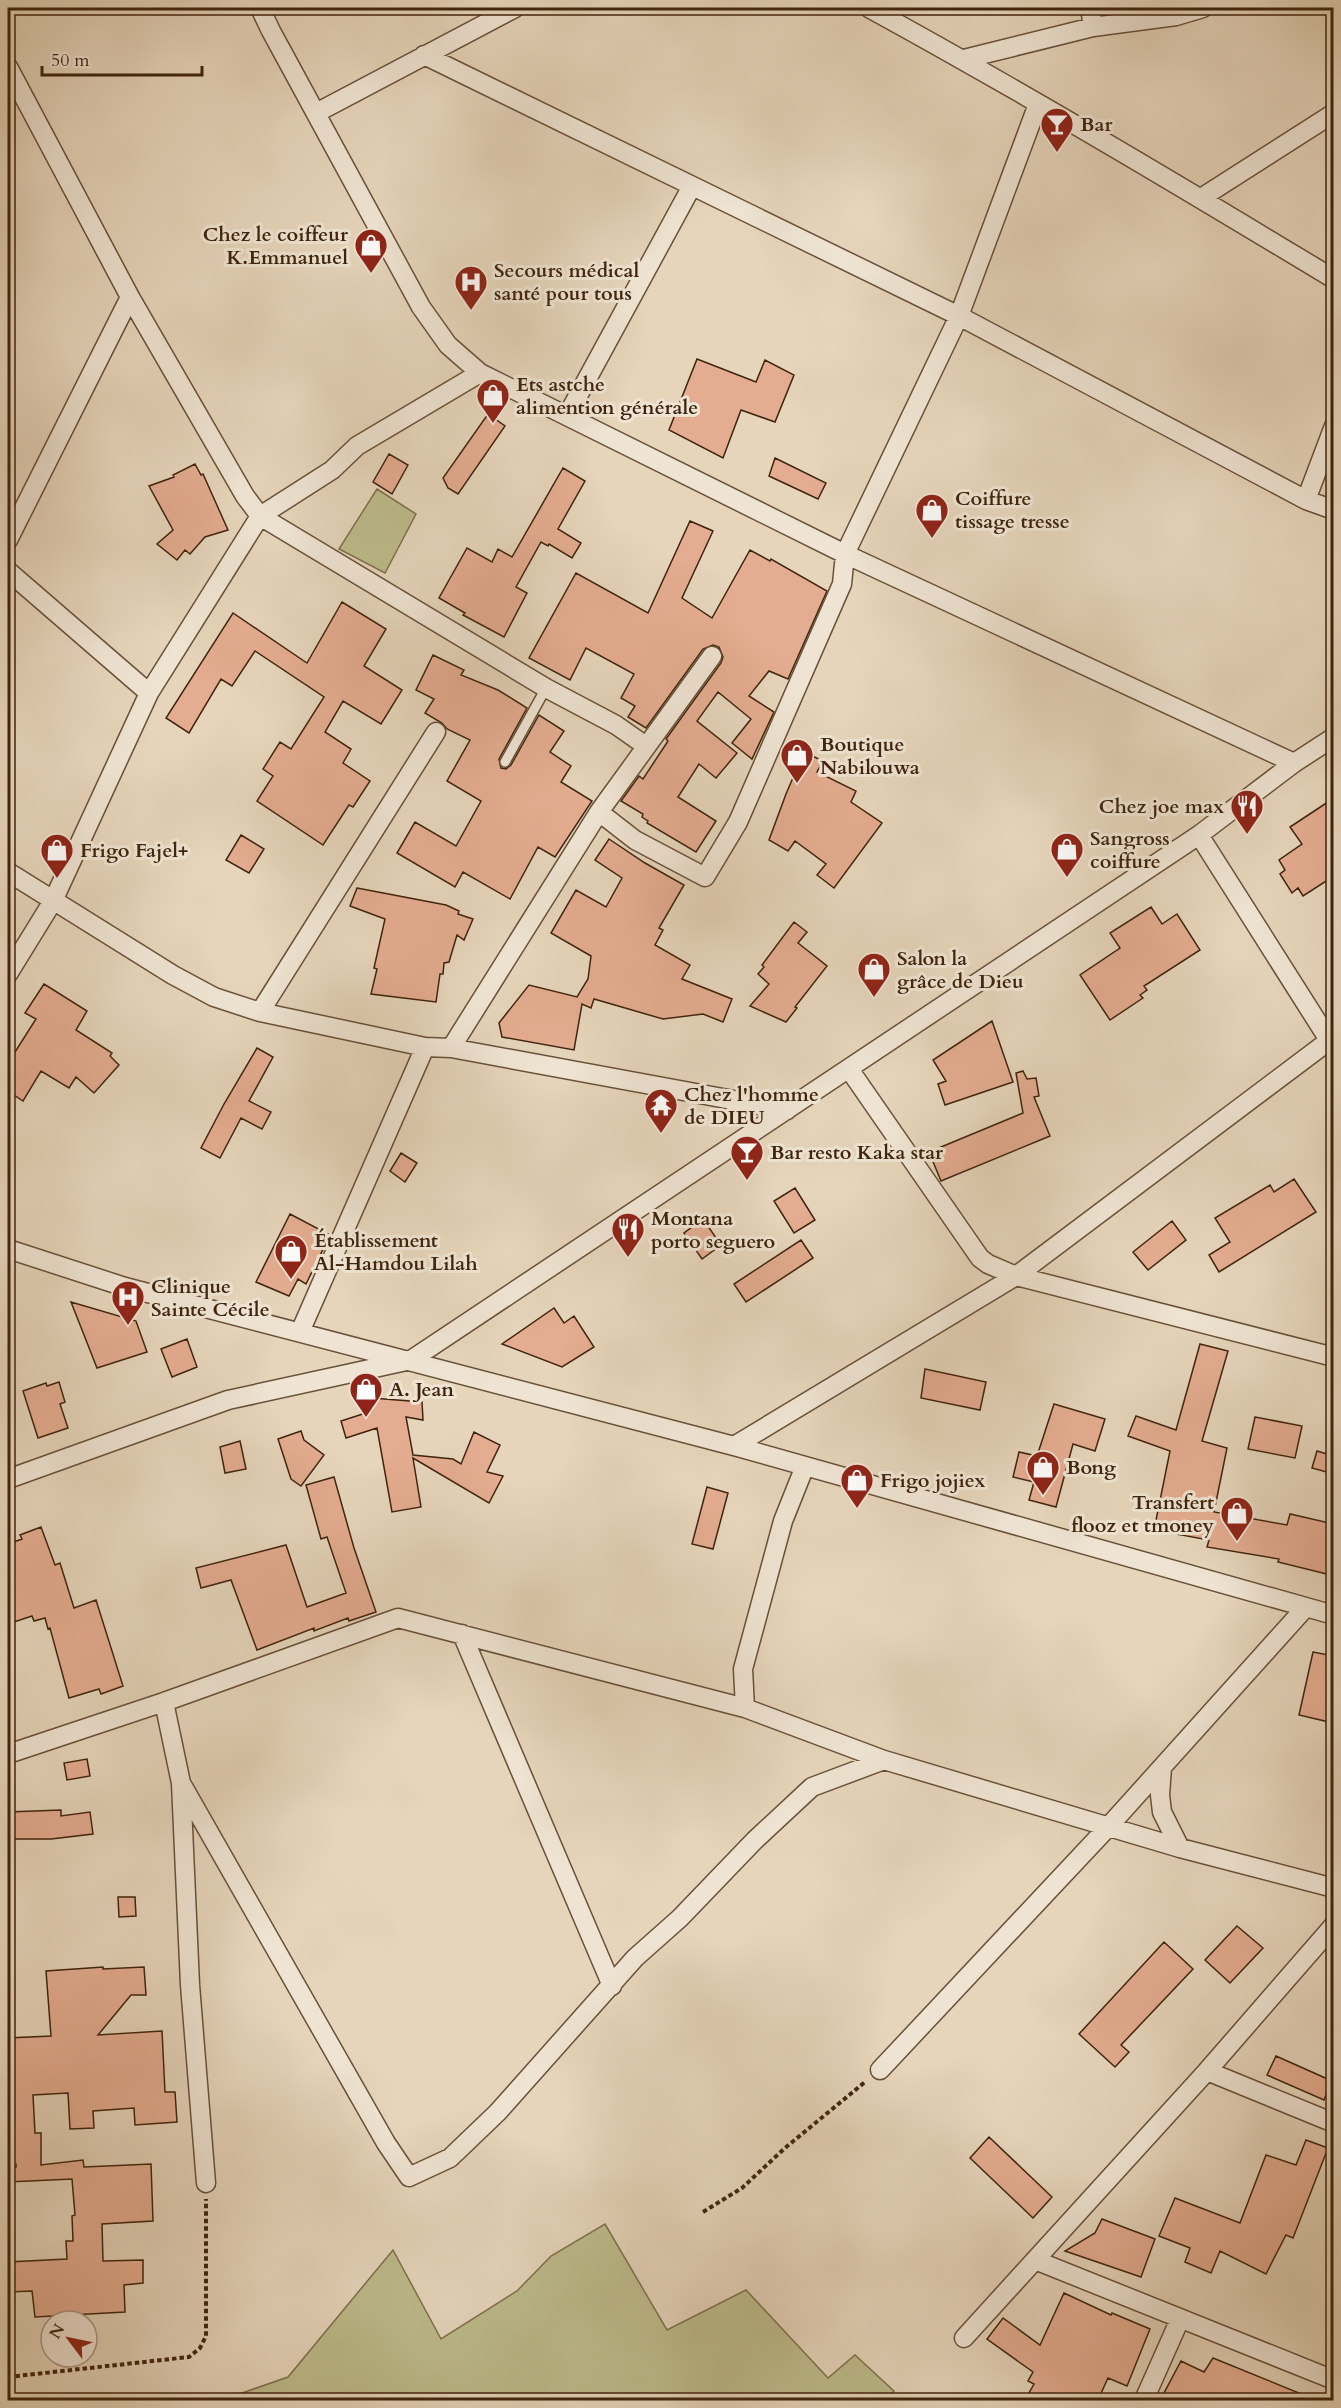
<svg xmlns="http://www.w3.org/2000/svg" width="1341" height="2408" font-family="Cardo,serif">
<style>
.green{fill:#bdbb8b;stroke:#7e704c;stroke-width:1.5}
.building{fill:#e4ac90;stroke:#3f240d;stroke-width:1.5}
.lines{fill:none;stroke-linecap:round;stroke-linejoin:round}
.service-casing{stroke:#695038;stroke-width:12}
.minor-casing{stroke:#695038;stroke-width:21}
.path{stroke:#3f240d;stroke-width:4;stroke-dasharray:4.5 3;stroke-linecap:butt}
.service{stroke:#efe4d3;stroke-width:9}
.minor{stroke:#efe4d3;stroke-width:18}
.labels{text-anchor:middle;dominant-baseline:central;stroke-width:6;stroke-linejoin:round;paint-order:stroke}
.poi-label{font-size:20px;font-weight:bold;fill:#3f240d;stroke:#efe4d3;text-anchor:start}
</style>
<rect width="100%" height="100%" fill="#e6d5bb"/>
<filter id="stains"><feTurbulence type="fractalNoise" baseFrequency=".00333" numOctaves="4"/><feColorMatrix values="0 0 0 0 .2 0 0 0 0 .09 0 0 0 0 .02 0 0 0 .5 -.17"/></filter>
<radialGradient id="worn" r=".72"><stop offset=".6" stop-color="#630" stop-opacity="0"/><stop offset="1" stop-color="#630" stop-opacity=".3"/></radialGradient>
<!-- green -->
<path class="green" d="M377,489L416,514L385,573L339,549Z
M605,2224L667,2330L746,2290L828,2378L855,2355L894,2391L886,2400H222L288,2377L393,2250L441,2339L517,2291L551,2256Z"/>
<!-- building -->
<path class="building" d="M697,359L756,382L765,360L794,375L775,422L741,410L723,458L669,430Z
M488,414L505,426L458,494L448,488L443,478Z
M389,454L408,465L392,494L373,482Z
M775,458L826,483L818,499L769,476Z
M195,464L201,475L203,474L228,530L205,537L190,554L185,550L177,560L157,544L173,530L149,486L174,477L173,475Z
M563,468L585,481L558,529L581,543L572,558L549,544L548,546L541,542L516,587L527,593L504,637L463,615L465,613L439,598L467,548L492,562L498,549L512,557Z
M690,521L713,531L682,598L712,618L750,550L770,561L771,559L827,591L788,679L769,671L749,696L774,712L752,759L732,743L751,719L718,692L697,721L737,753L716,778L699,764L678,797L716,821L696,852L647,823L648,821L642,817L643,814L621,801L639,776L643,779L668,741L666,739L721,663L723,657L719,647L713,645L703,649L646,728L628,717L635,706L621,698L634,674L586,648L570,680L529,658L576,573L648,613Z
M342,602L386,629L364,666L402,690L381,724L343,701L325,732L351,749L343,763L370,781L353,807L349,805L323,845L257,801L273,776L263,769L280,742L291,749L324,697L255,651L232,686L221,679L189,733L166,718L233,613L307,663Z
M433,655L464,670L461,675L498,690L527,708L499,759L501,768L506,769L511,765L539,715L564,731L550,752L571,766L561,782L592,801L555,857L538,847L510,899L463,872L455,887L397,853L415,822L456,846L481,801L447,781L470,740L447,729L442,723L425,713L434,699L416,690Z
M804,752L823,761L817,772L856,791L851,802L882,823L834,888L817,875L826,864L795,841L788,851L769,840L786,794Z
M1334,798V876L1303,896L1298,888L1292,893L1280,874L1285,870L1279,860L1302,844L1290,827Z
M241,835L264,849L249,873L226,860Z
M609,839L645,863L684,885L659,928L663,930L655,945L690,965L682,979L732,999L723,1022L703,1014L663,1019L594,999L591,1008L582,1004L574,1050L502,1037L499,1023L529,985L577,997L588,979L591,956L551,933L576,890L606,907L622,878L595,860Z
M357,888L446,905L459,911L458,914L473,919L464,940L457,935L449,962L444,963L443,974H440L436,1002L371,994L377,969L374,968L385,919L350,906Z
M1151,907L1162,924L1177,914L1200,950L1144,986L1147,990L1140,995L1143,998L1110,1020L1080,975L1120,948L1110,933Z
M794,922L807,932L798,943L827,966L795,1007L797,1008L786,1022L750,1006L769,984L758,974L764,967L762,965Z
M44,984L87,1011L76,1030L112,1053L110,1056L119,1065L94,1093L76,1077L69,1088L41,1071L23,1101L8,1091V1063L36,1019L25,1013Z
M992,1021L1013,1082L945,1105L938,1084L946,1081L933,1060Z
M257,1048L273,1057L249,1101L271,1112L262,1129L241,1118L220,1158L201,1148L224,1104Z
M1023,1071L1027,1079L1036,1078L1039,1096L1034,1097L1050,1136L941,1181L929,1152L1023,1113L1016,1073Z
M401,1153L417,1163L405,1182L390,1171Z
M1294,1179L1316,1212L1219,1272L1209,1255L1230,1242L1215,1218L1270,1185L1274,1192Z
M795,1188L815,1220L794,1233L774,1201Z
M290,1214L330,1235L306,1284L298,1279L289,1296L256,1282Z
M703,1219L721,1245L702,1259L684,1233Z
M1172,1221L1186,1240L1148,1270L1133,1252Z
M801,1240L813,1258L746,1302L734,1284Z
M71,1302L136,1321L147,1352L97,1368Z
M554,1308L564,1323L574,1316L594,1347L562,1367L502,1344Z
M187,1339L197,1367L172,1377L161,1349Z
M1200,1344L1228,1351L1202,1441L1227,1448L1214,1512L1287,1525L1290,1514L1334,1524V1565L1331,1575L1278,1562L1279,1559L1207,1547L1209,1540L1154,1530L1170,1451L1128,1436L1136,1416L1176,1430Z
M925,1369L986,1382L980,1410L921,1398Z
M59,1382L65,1402L60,1404L68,1428L38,1438L23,1391L46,1383L47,1386Z
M372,1398L422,1402L423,1420L406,1417L413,1455L453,1459L461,1464L474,1432L500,1445L487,1472L503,1476L489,1503L413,1458L421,1507L392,1512L377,1428L346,1438L341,1421L372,1411H371Z
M1054,1404L1105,1419L1095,1451L1073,1444L1056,1507L1029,1500L1034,1482L1013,1477L1019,1452L1037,1456Z
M1255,1417L1302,1426L1295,1458L1248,1449Z
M301,1431L304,1440L324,1455L301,1486L291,1479L278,1439Z
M240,1441L246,1469L225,1473L220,1447Z
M1317,1451L1334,1456V1474L1312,1468Z
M334,1477L354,1548L376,1612L349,1621L348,1618L314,1631V1628L257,1650L231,1580L201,1588L196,1568L286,1545L307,1607L346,1593L327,1537L321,1539L306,1485Z
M707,1487L728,1493L713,1549L692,1544Z
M41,1527L55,1565L60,1563L74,1608L96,1600L123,1686L101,1694L99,1689L69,1698L50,1628L48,1629L45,1618L34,1621L32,1616L8,1624V1544L22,1539L20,1535Z
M1313,1652L1334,1656V1704L1329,1722L1299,1715Z
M87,1759L90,1776L67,1780L64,1763Z
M61,1810V1816L90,1812L93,1834L51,1839H8V1812Z
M118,1897H135L136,1916L119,1917Z
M1237,1926L1263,1948L1230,1983L1205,1960Z
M1164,1942L1193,1969L1121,2045L1129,2052L1115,2067L1079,2034Z
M103,1967V1969L144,1967L146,1995H131L98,2035L162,2031L165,2092H175L177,2122L135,2125L134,2108L93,2111L94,2128L70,2129L68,2093L33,2095L35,2133H41V2165L83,2160L84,2167L151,2164L153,2221L102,2224L103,2261L143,2260V2283L124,2285L125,2312L35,2317L32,2291L8,2292V2262L67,2259L66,2241H73L72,2216L75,2215L72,2179L8,2182V2168L16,2167V2164H8V2038L51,2036L46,1971Z
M1276,2056L1332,2081L1324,2100L1267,2075Z
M989,2137L1052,2197L1033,2218L970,2158Z
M1306,2140L1328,2148L1293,2238L1286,2235L1266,2274L1220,2251L1211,2273L1185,2262L1190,2248L1159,2236L1175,2198L1240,2223L1266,2155L1296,2165Z
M1102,2219L1155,2239L1141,2277L1065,2251L1095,2233Z
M1064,2293L1111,2315L1112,2313L1150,2329L1127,2386L1108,2378L1098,2400H1025L1034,2384L1028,2381L1033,2372L987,2339L1003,2318L1040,2345Z
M1213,2358L1316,2400H1174L1163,2395L1181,2361L1204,2372Z"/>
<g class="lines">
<defs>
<path id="service" d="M505,762L546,688"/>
<path id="minor" d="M260,8L271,31L421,307L448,345L480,373L845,554L1294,763
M869,8C1026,94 1180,186 1334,279
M1090,8L1093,27
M424,55L959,316L1306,500L1334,510
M964,59L1093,27L1176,16L1203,8
M8,67L130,297L245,496L260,516L546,688L616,725L646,746
M316,113L515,8
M1201,198L1334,113
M567,416L692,186
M1306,500L1334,426
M8,540L130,297
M8,571L149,693
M599,812L635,840L705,877L738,822L842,584L845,554L959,316L1038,104
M1199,835L1334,1048
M8,872L173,975L214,997L260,1012L425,1047L451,1048L787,1110
M8,974L53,901L149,693L260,516L332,470L357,446L480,373
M260,1012L436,732
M451,1048L599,812L712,656
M849,1069L980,1258L988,1264L1016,1276L1334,1357
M8,1249L125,1287L734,1446L1334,1615
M300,1332L425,1047
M734,1446L1016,1276L1334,1037
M8,1479L228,1400L411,1360L1199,835L1294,763L1334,737
M462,1634L612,1986
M164,1702L181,1783L190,1985L206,2183
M745,1708L743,1669L783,1521L805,1466
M8,1754L164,1702L398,1618L745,1708L884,1760L1180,1848L1334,1888
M1162,1767L1160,1795L1162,1812L1180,1848
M181,1783L386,2143L409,2177L450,2158L498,2112L635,1958L680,1918L755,1840L812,1787L884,1760
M880,2070L1109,1826L1306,1607
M1207,2071L1334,2123
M1035,2260L1334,2380
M964,2338L1207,2071L1334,1925
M1144,2400L1180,2319"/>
</defs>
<!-- service casing -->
<use href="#service" class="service-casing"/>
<!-- minor casing -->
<use href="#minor" class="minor-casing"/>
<!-- path -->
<path class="path" d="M703,2212L742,2188L785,2148L865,2082
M8,2377L189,2357L200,2348L206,2336V2199"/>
<!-- service -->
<use href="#service" class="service"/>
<!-- minor -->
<use href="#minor" class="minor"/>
</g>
<!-- icons -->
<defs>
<symbol id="bar-pin" viewBox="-11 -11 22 30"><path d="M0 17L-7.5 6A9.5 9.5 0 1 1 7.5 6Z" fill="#8f2418" stroke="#efe4d3"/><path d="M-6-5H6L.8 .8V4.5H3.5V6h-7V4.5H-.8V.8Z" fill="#fff"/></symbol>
<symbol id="shop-pin" viewBox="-11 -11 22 30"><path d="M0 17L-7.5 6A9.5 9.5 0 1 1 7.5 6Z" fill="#8f2418" stroke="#efe4d3"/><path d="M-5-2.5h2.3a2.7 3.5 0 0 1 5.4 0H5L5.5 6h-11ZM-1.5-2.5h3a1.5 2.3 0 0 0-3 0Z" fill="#fff"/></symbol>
<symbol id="hospital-pin" viewBox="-11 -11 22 30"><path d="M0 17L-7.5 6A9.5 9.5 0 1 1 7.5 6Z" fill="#8f2418" stroke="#efe4d3"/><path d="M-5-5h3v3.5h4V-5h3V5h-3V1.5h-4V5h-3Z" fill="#fff"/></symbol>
<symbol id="restaurant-pin" viewBox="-11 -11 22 30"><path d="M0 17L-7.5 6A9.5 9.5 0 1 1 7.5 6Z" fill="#8f2418" stroke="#efe4d3"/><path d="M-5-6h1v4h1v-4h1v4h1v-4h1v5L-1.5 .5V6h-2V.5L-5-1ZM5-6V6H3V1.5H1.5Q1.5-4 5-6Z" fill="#fff"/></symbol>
<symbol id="temple-pin" viewBox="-11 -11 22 30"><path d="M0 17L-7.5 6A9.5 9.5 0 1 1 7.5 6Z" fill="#8f2418" stroke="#efe4d3"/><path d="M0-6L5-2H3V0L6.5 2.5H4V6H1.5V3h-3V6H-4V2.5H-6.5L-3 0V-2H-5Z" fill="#fff"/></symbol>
</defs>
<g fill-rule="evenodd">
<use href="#bar-pin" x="1038" y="105" width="38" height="52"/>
<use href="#shop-pin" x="352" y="226" width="38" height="52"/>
<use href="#hospital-pin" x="452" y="263" width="38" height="52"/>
<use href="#shop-pin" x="474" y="376" width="38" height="52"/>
<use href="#shop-pin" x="913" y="491" width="38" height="52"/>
<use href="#shop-pin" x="778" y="736" width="38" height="52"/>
<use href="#restaurant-pin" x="1228" y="787" width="38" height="52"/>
<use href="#shop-pin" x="1048" y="830" width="38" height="52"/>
<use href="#shop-pin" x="38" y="831" width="38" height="52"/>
<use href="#shop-pin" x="855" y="950" width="38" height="52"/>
<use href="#temple-pin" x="642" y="1086" width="38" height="52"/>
<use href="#bar-pin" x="728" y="1133" width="38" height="52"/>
<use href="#restaurant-pin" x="609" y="1210" width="38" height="52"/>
<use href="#shop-pin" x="272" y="1232" width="38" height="52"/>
<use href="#hospital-pin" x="109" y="1278" width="38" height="52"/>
<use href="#shop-pin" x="347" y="1370" width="38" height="52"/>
<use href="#shop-pin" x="1024" y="1448" width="38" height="52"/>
<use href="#shop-pin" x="838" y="1461" width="38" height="52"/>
<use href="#shop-pin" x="1218" y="1494" width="38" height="52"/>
</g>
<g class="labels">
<!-- poi labels -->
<g class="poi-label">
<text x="1080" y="124">Bar</text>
<text x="348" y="234" text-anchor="end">Chez le coiffeur<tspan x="348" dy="23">K.Emmanuel</tspan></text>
<text x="494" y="270">Secours médical<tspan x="494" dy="23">santé pour tous</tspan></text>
<text x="516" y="384">Ets astche<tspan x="516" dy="23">alimention générale</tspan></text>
<text x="955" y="498">Coiffure<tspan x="955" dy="23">tissage tresse</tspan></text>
<text x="820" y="744">Boutique<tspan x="820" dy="23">Nabilouwa</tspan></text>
<text x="1224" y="806" text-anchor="end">Chez joe max</text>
<text x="1090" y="838">Sangross<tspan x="1090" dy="23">coiffure</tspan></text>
<text x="80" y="850">Frigo Fajel+</text>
<text x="897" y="958">Salon la<tspan x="897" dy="23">grâce de Dieu</tspan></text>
<text x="684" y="1094">Chez l'homme<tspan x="684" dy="23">de DIEU</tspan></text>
<text x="770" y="1152">Bar resto Kaka star</text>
<text x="651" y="1218">Montana<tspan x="651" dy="23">porto seguero</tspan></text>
<text x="314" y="1240">Établissement<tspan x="314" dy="23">Al-Hamdou Lilah</tspan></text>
<text x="151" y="1286">Clinique<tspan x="151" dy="23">Sainte Cécile</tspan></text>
<text x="389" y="1389">A. Jean</text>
<text x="1066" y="1467">Bong</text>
<text x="880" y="1480">Frigo jojiex</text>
<text x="1214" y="1502" text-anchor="end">Transfert<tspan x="1214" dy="23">flooz et tmoney</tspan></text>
</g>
</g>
<!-- margin -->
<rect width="1341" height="2408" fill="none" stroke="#e6d5bb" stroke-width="30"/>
<rect x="9" y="9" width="1323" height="2390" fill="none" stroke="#3f240d" stroke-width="3"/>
<rect x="15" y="15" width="1311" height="2378" fill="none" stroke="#3f240d" stroke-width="1.5"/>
<!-- north arrow -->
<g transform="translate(69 2339) rotate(302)"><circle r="28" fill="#efe4d3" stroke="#a99784" stroke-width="1.5"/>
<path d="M0-4.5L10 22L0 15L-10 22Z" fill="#8f2418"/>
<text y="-9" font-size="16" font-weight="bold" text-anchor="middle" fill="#3f240d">N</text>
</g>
<!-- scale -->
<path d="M42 66v9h160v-9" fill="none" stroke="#3f240d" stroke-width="3"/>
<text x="51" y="66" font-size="18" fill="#3f240d" stroke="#efe4d3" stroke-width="4.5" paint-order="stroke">50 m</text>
<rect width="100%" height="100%" filter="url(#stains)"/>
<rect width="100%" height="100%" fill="url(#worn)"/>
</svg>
